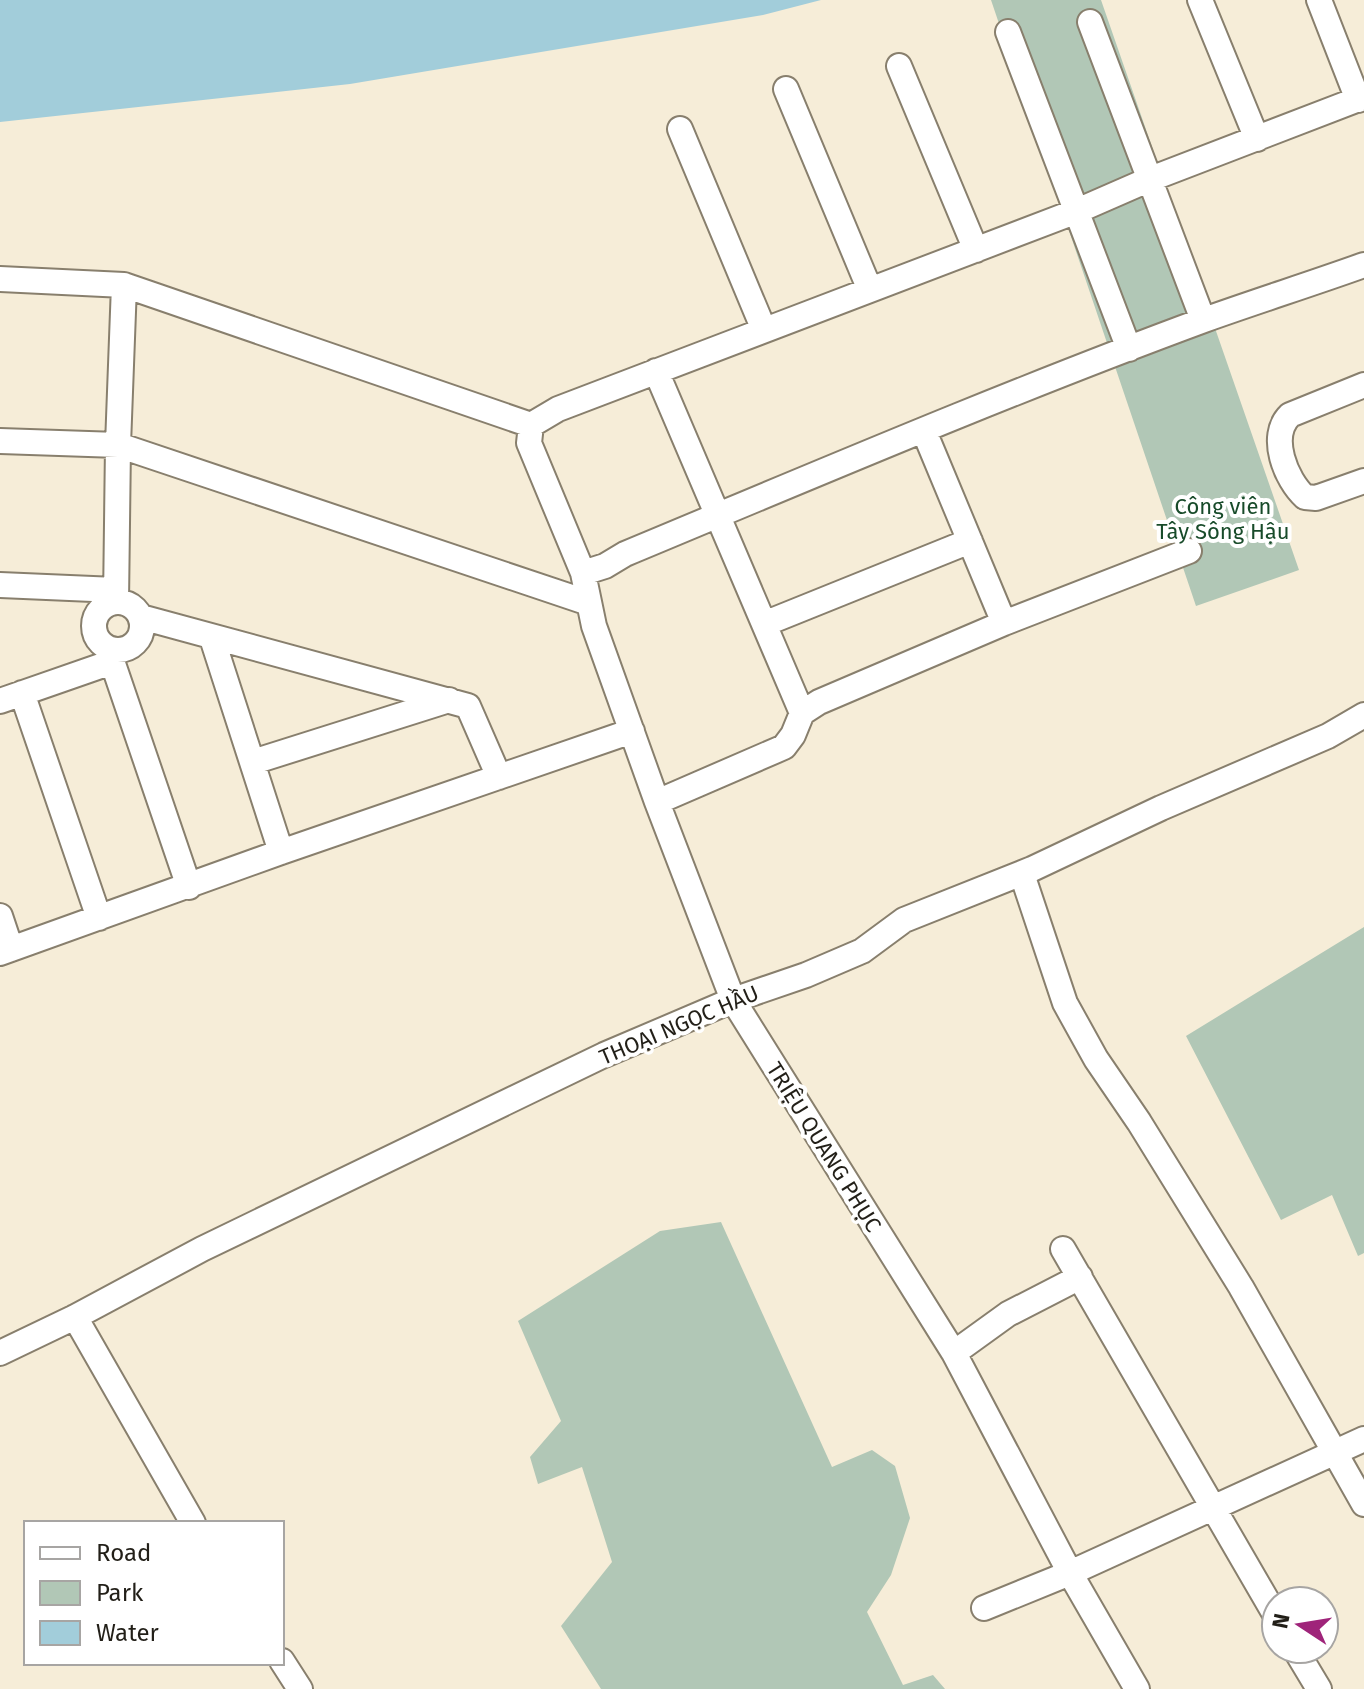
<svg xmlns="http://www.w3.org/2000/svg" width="1364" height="1689" font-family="'Fira Sans',sans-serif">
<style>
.green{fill:#b1c7b6}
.water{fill:#a2cdda}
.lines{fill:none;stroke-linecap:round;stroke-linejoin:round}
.minor-casing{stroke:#887f6d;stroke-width:28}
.minor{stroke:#fff;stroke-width:24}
.labels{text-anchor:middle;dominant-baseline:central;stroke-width:8;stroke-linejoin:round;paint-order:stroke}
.park-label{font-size:22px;fill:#184b2a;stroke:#fff}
.street-label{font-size:22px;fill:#221f18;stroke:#fff}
</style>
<rect width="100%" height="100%" fill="#f6edd8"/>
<!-- green -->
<path class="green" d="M991,0H1101L1299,570L1196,606Z
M1364,927V1253L1358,1256L1332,1195L1281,1220L1186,1036Z
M721,1222L832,1467L872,1450L895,1466L910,1518L891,1575L867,1612L903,1685L933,1675L945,1689H601L561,1626L612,1562L582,1467L538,1484L530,1457L561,1421L518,1321L660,1231Z"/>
<!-- water -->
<path class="water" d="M0,0H821L763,15L350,84L0,122Z"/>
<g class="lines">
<defs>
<path id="minor" d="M1200,0L1257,139
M1319,0L1358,100
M1090,22L1203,320
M1008,32L1129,349
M899,66L976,250
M786,89L870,290
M680,129L764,330
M0,279L124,285L118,445L116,602
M124,285L531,425
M656,371L802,713
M1364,385L1290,415C1268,436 1286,480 1305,497L1316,498L1364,481
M924,431L1004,623
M0,441L118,445L589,603
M583,573L605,566L625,554C817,474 1009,392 1204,320C1257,301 1311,284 1364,265
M0,585L116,590
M94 626a24 24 0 1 1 48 0a24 24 0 1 1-48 0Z
M141,617L468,706L499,777
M764,624L970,541
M212,638L281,852
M108,649L189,887
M22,693L99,918
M0,701L112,662
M253,762L449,700
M657,802L784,747L793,735L802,713L819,702L1004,623L1189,551
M1022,874L1065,1003L1096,1059L1139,1122L1241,1287L1364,1504
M0,916L11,949
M0,953L281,852L632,731
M1063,1249L1276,1616
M75,1317L193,1523
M0,1353L75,1317L202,1249L604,1055L733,1000L806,975L862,951L904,920L1032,869L1161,808L1328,736L1364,715
M954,1353L1008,1314L1080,1277
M984,1608L1070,1573L1364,1439
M1295,1649L1319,1689
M282,1661L300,1689
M1137,1689L1070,1573L954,1353L733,1000L657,802L594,626L583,573L529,443L531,425L558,409L1077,211L1148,180L1364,97"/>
</defs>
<!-- minor casing -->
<use href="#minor" class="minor-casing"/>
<!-- minor -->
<use href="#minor" class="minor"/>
</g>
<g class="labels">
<!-- park labels -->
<g class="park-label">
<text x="1223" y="506">Công viên<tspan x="1223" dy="25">Tây Sông Hậu</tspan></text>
</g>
<!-- street labels -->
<g class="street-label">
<text transform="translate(679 1025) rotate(-23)">THOẠI NGỌC HẦU</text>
<text transform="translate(824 1147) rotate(58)">TRIỆU QUANG PHỤC</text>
</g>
</g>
<!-- legend -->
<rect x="24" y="1521" width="260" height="144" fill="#ffffff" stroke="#a7a5a3" stroke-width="2"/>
<rect x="40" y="1547" width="40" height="12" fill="#ffffff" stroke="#a7a5a3" stroke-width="2"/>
<text x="96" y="1561" font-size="24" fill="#221f18">Road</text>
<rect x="40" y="1581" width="40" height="24" fill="#b1c7b6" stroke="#a7a5a3" stroke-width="2"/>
<text x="96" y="1601" font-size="24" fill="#221f18">Park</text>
<rect x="40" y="1621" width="40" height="24" fill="#a2cdda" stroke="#a7a5a3" stroke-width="2"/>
<text x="96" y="1641" font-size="24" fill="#221f18">Water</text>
<!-- north arrow -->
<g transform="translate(1300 1625) rotate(282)"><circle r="38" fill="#ffffff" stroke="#a7a5a3" stroke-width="2"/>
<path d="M0-6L14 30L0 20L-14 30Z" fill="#9f247a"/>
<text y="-12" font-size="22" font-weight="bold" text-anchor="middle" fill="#221f18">N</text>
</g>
</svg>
